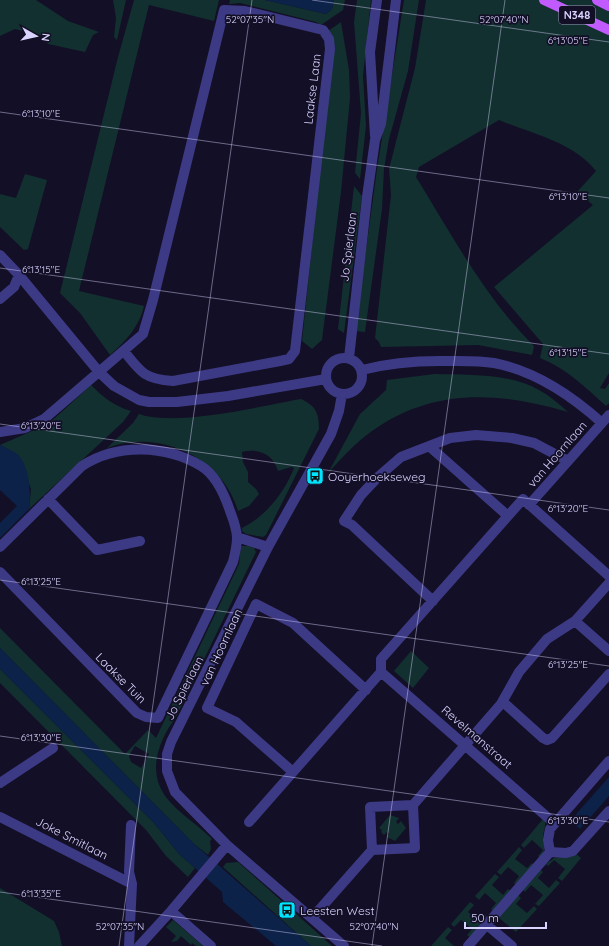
<svg xmlns="http://www.w3.org/2000/svg" width="609" height="946" font-family="Quicksand,sans-serif">
<style>
.green{fill:#12302f;fill-rule:evenodd}
.water{fill:#0c2248}
.lines{fill:none;stroke-linecap:round;stroke-linejoin:round}
.minor{stroke:#3d3a85;stroke-width:10}
.major{stroke:#c25bff;stroke-width:10}
.ticks{fill:none;stroke:#d9d4ff;stroke-width:1;stroke-opacity:0.45}
.labels{text-anchor:middle;dominant-baseline:central;stroke-width:3.5;stroke-linejoin:round;paint-order:stroke}
.shield{fill:#130f26;stroke:#9e99be;stroke-width:1}
.shield-label{font-size:11px;font-weight:bold;fill:#d9d4ff}
.street-label{font-size:12px;fill:#d9d4ff;stroke:#130f26}
.poi-label{font-size:12px;fill:#d9d4ff;stroke:#130f26;text-anchor:start}
.ticks-label{font-size:10px;text-anchor:middle;fill:#d9d4ff;stroke:#130f26;stroke-width:3.5;stroke-linejoin:round;paint-order:stroke}
</style>
<rect width="100%" height="100%" fill="#130f26"/>
<!-- green -->
<path class="green" d="M0,0H36L68,21L99,32L93,35L85,52L48,44L43,36L15,29L0,36Z
M113,0H126L117,40L114,37L116,18Z
M134,0H219L214,21L149,5L79,291L144,306C140,326 125,342 110,355L80,313L60,293L118,57Z
M230,0H265L326,14L332,9L334,0H345L343,10L321,25L316,22L240,3L229,4Z
M357,0H371L363,76L366,126L360,179L355,173L361,113L354,22Z
M404,0H419L408,71L389,139L384,169L382,209L365,332L355,331L377,169Z
M426,0H609V373L600,388L605,389L609,383V403L606,406C586,388 566,368 540,358L543,344L494,287L593,205L577,192L596,171C573,142 532,134 499,120L419,167L416,177C452,235 485,298 534,346L532,355L478,345L381,347L379,342L375,338L391,195L389,169L415,68Z
M341,22L349,70L350,98L341,192L322,340L312,349L302,341L333,47L328,31Z
M25,174L47,180L28,249L24,250L0,227V194L16,198Z
M354,186L362,196L344,333L338,329Z
M435,374C467,375 510,373 539,390C550,396 559,404 568,412C499,392 434,387 372,431C355,443 342,458 328,473L360,414L386,390L387,380Z
M91,385C103,397 114,406 131,411L123,422L29,509L31,489L18,455L0,445L41,427L55,418Z
M301,399C316,406 319,413 319,429L266,535L263,537L246,534L242,531V528C265,517 285,492 294,468L291,467L278,471C273,454 259,448 242,452L243,462L248,472V482L256,489L259,494L249,506L238,511C223,457 158,428 107,448L133,423L139,414C175,427 261,406 301,399Z
M241,546H248L254,548L256,552L176,717C157,743 145,776 171,803C183,816 199,826 212,839L210,841L211,849L208,855L193,843L0,648V628L125,754L148,730L156,738L239,564ZM135,746L149,754L141,768L131,762L129,756Z
M411,651L429,668L413,688L394,671Z
M0,669L154,823L179,854L195,868L188,877L166,856L146,830L0,683Z
M390,815L399,818L396,822L398,824L401,821L406,828L395,841L387,837L389,834L387,832L384,835L381,832L382,830L379,828Z
M543,819L545,821C546,827 543,832 543,838C544,847 546,850 540,858L538,856L543,850L532,840L524,848L521,845Z
M519,847L522,850L515,859L527,868L532,863L534,865L516,885L514,883L519,876L508,867L501,875L497,872Z
M576,854L581,858L562,881L558,878L565,869L554,860L548,866L546,864L554,858Z
M238,862L332,946H311L223,867L226,863Z
M541,870L543,872L538,878L549,888L556,880L560,883L539,906L535,904L543,895L531,885L525,892L523,890Z
M495,874L499,877L492,885L503,895L508,889L511,891L493,911L491,909L496,903L485,893L479,900L475,896Z
M0,888L54,921L59,932L62,946H0Z
M518,895L521,898L516,904L527,913L534,906L537,909L516,932L499,918Z
M470,902L474,905L468,912L479,922L485,915L487,917L470,937L467,935L472,929L461,920L454,927L451,924Z
M173,920L203,946H196L192,943L191,945L181,936L177,941L171,942L176,936L166,927Z
M448,927L452,930L445,938L454,946H431Z"/>
<!-- water -->
<path class="water" d="M265,0H334L332,9L326,14Z
M0,445C6,448 12,450 17,454C30,465 31,494 29,509L0,538V523L17,506L0,490Z
M0,648L193,843L311,946H276L223,902L222,892L179,854L154,823L0,669Z
M609,777V796L580,829L570,821Z"/>
<g class="lines">
<!-- minor -->
<path class="minor" d="M375,136L370,52L377,0
M0,255L19,275L99,372L114,386L139,400L149,402H177L228,396L326,379
M0,299L14,287L19,275
M326 376a18 18 0 1 1 36 0a18 18 0 1 1-36 0Z
M349,358L367,197L375,140L381,124L396,0
M362,370C389,363 412,361 440,361C458,361 477,360 494,363C536,371 571,395 602,423
M342,394L339,411L331,434L268,547L171,742L167,754V771L175,792L227,845L344,946
M0,432L25,428L44,419L143,334L153,300L224,10L245,11L323,30L329,39L330,49L295,351L289,359L280,361L173,381C145,379 141,373 124,351
M429,446L508,516
M48,499L97,550L140,541
M529,505L609,415
M237,537L268,547
M0,547L82,466C117,443 166,445 201,466C216,475 225,496 230,511C233,519 237,529 237,538C237,546 235,554 233,562L158,718L146,717L137,713L0,572
M433,601L352,525L344,521L361,495L378,477L401,457L450,438L476,435L512,438L534,443L568,461
M575,621L609,583
M381,672L554,823
M366,690L293,623L256,604L207,708L236,722L293,772L381,672V659L523,499L609,576
M503,702L543,738L547,740L552,738L609,674
M609,761L550,829L548,840L550,852L566,853L573,851L609,811
M0,783L53,748
M413,805L370,807L372,850L415,848L413,805L501,704L519,672L547,639L575,621L609,651
M0,817L132,884
M249,822L293,772
M171,911L211,946
M312,918L372,850
M487,925L512,946
M129,946L132,884L129,872L131,825
M139,946L171,911L227,845
M468,946L550,852"/>
<!-- major -->
<path class="major" d="M544,0L609,30
M597,0L609,6"/>
</g>
<!-- ticks -->
<path class="ticks" d="M312,0L609,42M0,112L609,198M0,268L609,354M0,424L609,510M0,580L609,666M0,736L609,822M0,892L382,946M119,946L252,0M372,946L505,0"/>
<!-- icons -->
<defs>
<symbol id="bus-square" viewBox="-11 -11 22 22"><rect x="-9" y="-9" width="18" height="18" rx="4" fill="#00e5ff" stroke="#130f26"/><path d="M-5-6H5V4H4V6H2V4H-2V6H-4V4H-5ZM-3.5-4V0h7V-4ZM-3.5 1.2v1.5H-2V1.2ZM2 1.2v1.5H3.5V1.2Z" fill="#111"/></symbol>
</defs>
<g fill-rule="evenodd">
<use href="#bus-square" x="305" y="466" width="20" height="20"/>
<use href="#bus-square" x="277" y="900" width="20" height="20"/>
</g>
<g class="labels">
<!-- shield labels -->
<rect class="shield" x="559" y="6" width="36" height="18" rx="3"/>
<g class="shield-label">
<text x="577" y="15">N348</text>
</g>
<!-- street labels -->
<g class="street-label">
<text transform="translate(312 89) rotate(-83)">Laakse Laan</text>
<text transform="translate(348 247) rotate(-83)">Jo Spierlaan</text>
<text transform="translate(557 454) rotate(-49)">van Hoornlaan</text>
<text transform="translate(221 647) rotate(-65)">van Hoornlaan</text>
<text transform="translate(121 678) rotate(45)">Laakse Tuin</text>
<text transform="translate(184 688) rotate(-63)">Jo Spierlaan</text>
<text transform="translate(477 737) rotate(41)">Revelmanstraat</text>
<text transform="translate(72 838) rotate(27)">Joke Smitlaan</text>
</g>
<!-- poi labels -->
<g class="poi-label">
<text x="328" y="476">Ooyerhoekseweg</text>
<text x="300" y="910">Leesten West</text>
</g>
</g>
<g class="ticks-label">
<text x="250" y="23">52°07'35"N</text>
<text x="504" y="23">52°07'40"N</text>
<text x="568" y="44">6°13'05"E</text>
<text x="41" y="117">6°13'10"E</text>
<text x="568" y="200">6°13'10"E</text>
<text x="41" y="273">6°13'15"E</text>
<text x="568" y="356">6°13'15"E</text>
<text x="41" y="429">6°13'20"E</text>
<text x="568" y="512">6°13'20"E</text>
<text x="41" y="585">6°13'25"E</text>
<text x="568" y="668">6°13'25"E</text>
<text x="41" y="741">6°13'30"E</text>
<text x="568" y="824">6°13'30"E</text>
<text x="41" y="897">6°13'35"E</text>
<text x="120" y="930">52°07'35"N</text>
<text x="374" y="930">52°07'40"N</text>
</g>
<!-- north arrow -->
<g transform="translate(36 36) rotate(98)" stroke="#130f26" stroke-width="3" paint-order="stroke">
<path d="M0-3L7 15L0 10L-7 15Z" fill="#d9d4ff"/>
<text y="-6" font-size="11" font-weight="bold" text-anchor="middle" fill="#d9d4ff">N</text>
</g>
<!-- scale -->
<path d="M465 922v6h81v-6" fill="none" stroke="#d9d4ff" stroke-width="2"/>
<text x="471" y="922" font-size="12" fill="#d9d4ff" stroke="#130f26" stroke-width="3" paint-order="stroke">50 m</text>
</svg>
